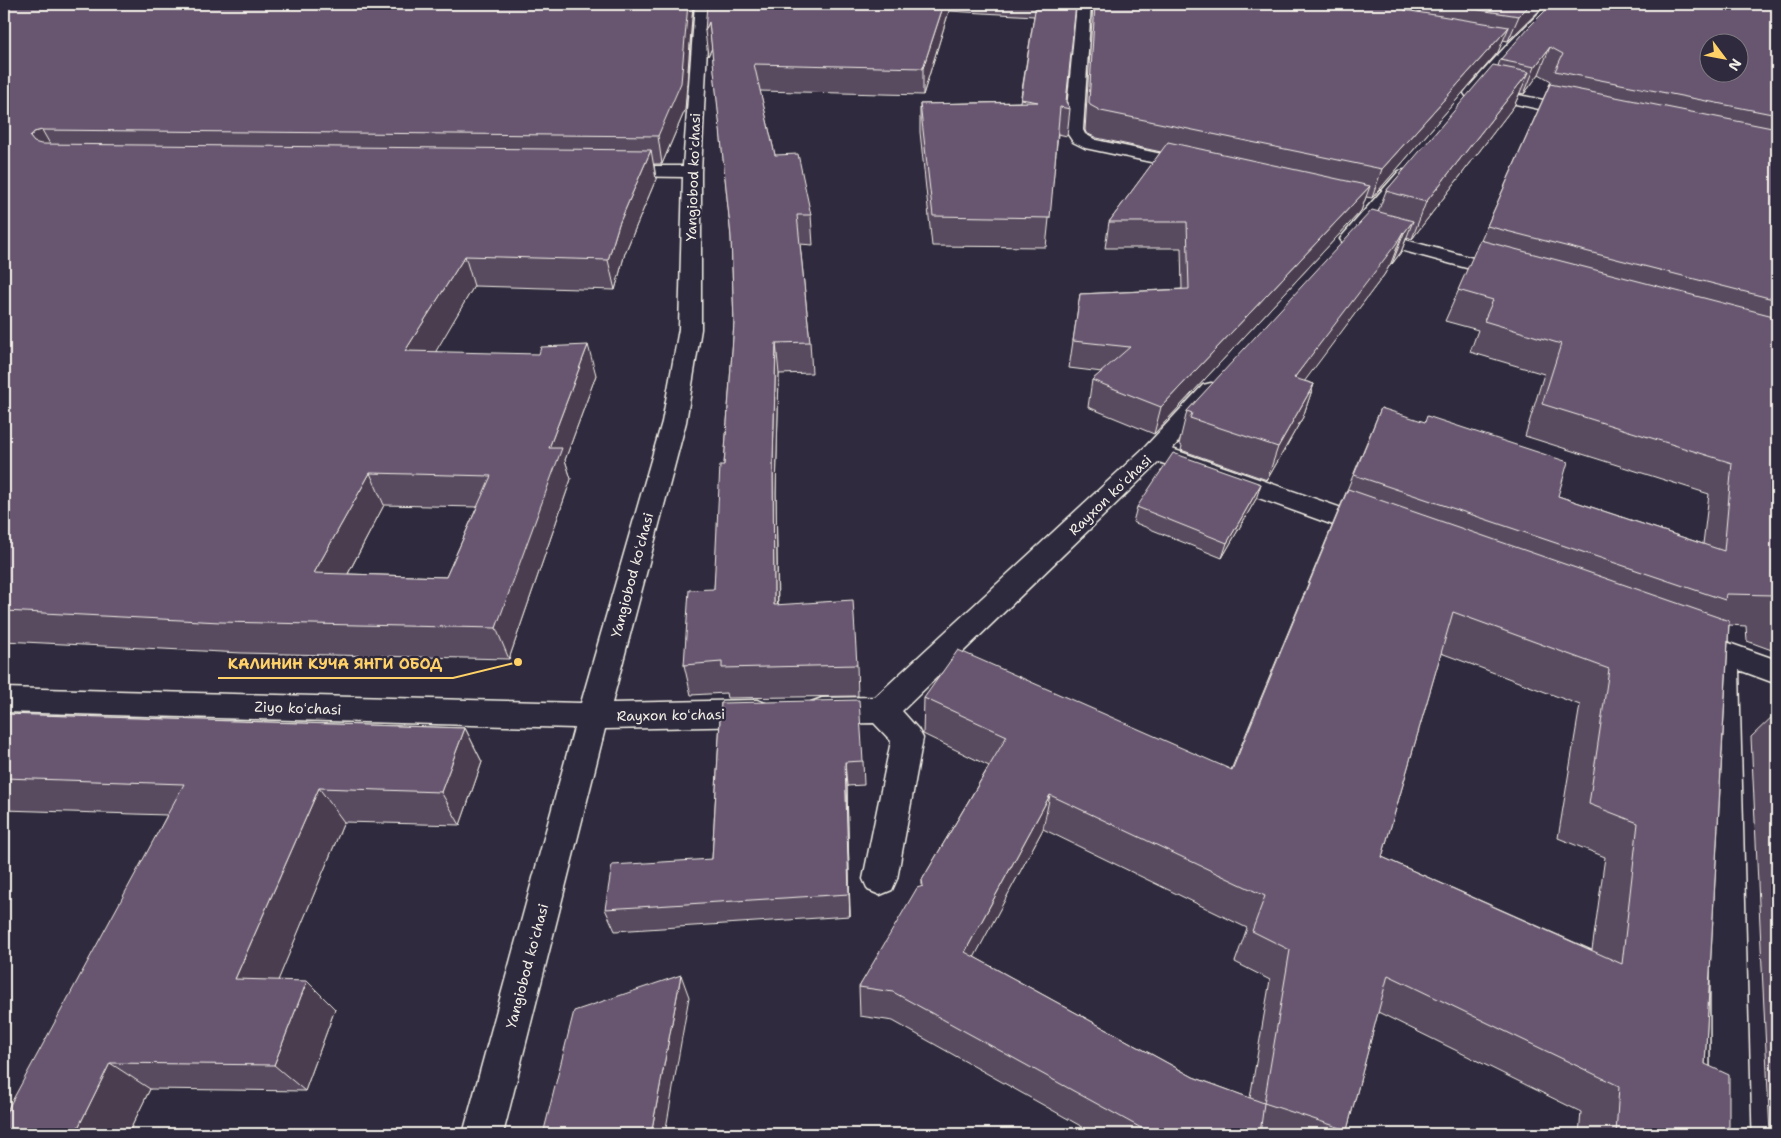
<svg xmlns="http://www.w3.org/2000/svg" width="1781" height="1138" font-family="'Shantell Sans',sans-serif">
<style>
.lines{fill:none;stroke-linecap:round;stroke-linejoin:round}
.minor-casing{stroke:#f4f1e8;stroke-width:3}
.minor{fill:#2f2a3d;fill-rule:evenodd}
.wall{fill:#594b61;stroke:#f4f1e8;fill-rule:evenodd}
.shaded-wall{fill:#493d4f;stroke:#f4f1e8}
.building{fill:#685771;stroke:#f4f1e8;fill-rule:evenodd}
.labels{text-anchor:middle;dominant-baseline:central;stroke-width:4.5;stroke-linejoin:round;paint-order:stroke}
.street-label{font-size:14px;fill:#f4f1e8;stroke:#2f2a3d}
.leader{fill:none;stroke:#ffd166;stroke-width:2}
.callout-dot{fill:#ffd166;stroke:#2f2a3d;stroke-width:2}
.callout-label{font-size:15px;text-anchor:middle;font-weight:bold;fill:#ffd166;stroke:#2f2a3d;stroke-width:4.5;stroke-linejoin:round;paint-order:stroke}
</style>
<rect width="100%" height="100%" fill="#2f2a3d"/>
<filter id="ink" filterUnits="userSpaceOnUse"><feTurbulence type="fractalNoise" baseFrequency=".02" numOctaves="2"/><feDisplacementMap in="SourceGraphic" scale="10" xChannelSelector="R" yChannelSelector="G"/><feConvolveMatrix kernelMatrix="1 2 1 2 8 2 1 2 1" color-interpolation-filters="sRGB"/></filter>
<g filter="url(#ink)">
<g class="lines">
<defs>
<path id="minor" d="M695,4H709L701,172V329L686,422L612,703L757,700L768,704L772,713L768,722L757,726L605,729L503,1134H463L574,728L4,712V688L581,703L662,422L679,329L683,177L618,176L612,175L609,171L612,167L618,166H683Z
M1077,4H1091L1083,130L1085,134L1096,140L1199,162L1202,166L1199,170L1193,171L1085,148L1073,142L1065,130Z
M1548,4H1563L1485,88L1582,108L1584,112L1582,116L1576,117L1478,96L1472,98L1466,96L1464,93L1466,90L1507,45Z
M1405,170L1411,171L1414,175L1368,230L1514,269L1517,273L1514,277L1507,279L1360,239C1355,245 1350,245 1343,243L1340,239L1343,235L1399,171Z
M1211,383L1219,385L1223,390L1172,449L1379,521L1383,528L1379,535L1370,537L1361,535L1159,462L902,711L918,729L923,738L897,879L892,890L880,895L868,890L863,879L891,741L874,723L822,724L811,720L807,711L811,702L822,698L875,697L1146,446L1203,385Z
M1692,630L1777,660V684L1739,670L1751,1134H1711L1710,660L1682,649L1677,641L1682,633Z"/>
</defs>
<!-- minor casing -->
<use href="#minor" class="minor-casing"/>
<!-- minor -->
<use href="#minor" class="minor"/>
</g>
<!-- wall -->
<path class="wall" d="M4,4H693L685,110L662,164H654L656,179L625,253L615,290L474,286L435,352L596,375L565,460L571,479L509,659L242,653L4,641ZM384,505L477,507L446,577L348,574Z
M707,4H1076L1066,102L1070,109L1067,136L1058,134L1046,247L932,246L920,132V104L1020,102L1034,16L949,11L923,95L760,91L775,155L811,215L813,245L800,244L810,342L812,373L779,374L776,493L778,605L857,665L858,696L727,698L726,693L691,695L684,665L714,589L724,465L734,323L731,237L712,48L708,56Z
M1093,4H1546L1508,41L1503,40L1498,52L1372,198L1366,197L1361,211L1154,434L1088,407L1092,380L1102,372L1069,368L1080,294L1182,289L1181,248H1105L1109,222L1161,152L1097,138L1086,133L1085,130Z
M1552,4H1777V652L1747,641L1746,626L1729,625L1705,1064L1729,1134H1579L1581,1112L1378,1012L1347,1130L1343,1134H1263L1261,1133L1260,1134H1095L893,1021L860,1016L859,987L922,887V880L989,766L923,734L924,698L1231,770L1381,408L1558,496L1703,544L1709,494L1525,436L1544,374L1470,352L1478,330L1445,321L1551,81L1539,74L1524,94L1520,93L1514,106L1412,239L1407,237L1401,252L1392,264L1391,263L1384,275L1304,381L1314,384L1303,417L1267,480L1181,450L1182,446L1179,444L1187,411L1378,212L1386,191L1498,66L1500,60ZM1441,653L1580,705L1558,838L1605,857L1592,950L1382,857ZM1043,829L1247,928L1235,962L1270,980L1250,1098L1193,1077L974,957Z
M1256,499L1222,558L1133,522L1137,507Z
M721,703L863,761L864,785L847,786L850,916L615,931L605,909L712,859Z
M1777,712V1134H1770L1751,737Z
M4,714L465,728L482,762L460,825L344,822L278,980L335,1009L305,1091L150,1089L128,1134H4L167,815L4,810Z"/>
<!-- shaded-wall -->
<path class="shaded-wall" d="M688,4H693L685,110L662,164L658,136Z
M944,4H950L949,11L923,95V68Z
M1401,4H1408L1401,24L1394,26Z
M1531,4H1546L1508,41L1519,16Z
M709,22L712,48L708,56L705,31Z
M1509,27L1498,52L1372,198L1382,169Z
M1550,47L1539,74L1524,94L1535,67Z
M1529,72L1514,106L1412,239L1426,202Z
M42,130L58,158L47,165L30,137L34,132Z
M651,150L656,179L625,253L615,290L608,260L619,224Z
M1370,186L1361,211L1154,434L1161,407Z
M1413,221L1401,252L1392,264L1404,233Z
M1403,232L1391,263L1384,275L1283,410L1294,378Z
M465,256L474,286L418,382L405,351Z
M776,343L779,374L776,493L778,636L774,605L773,462Z
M588,345L596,375L565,460L571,479L509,659L496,628L549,448Z
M1314,384L1303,417L1267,480L1278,447Z
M370,473L384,505L332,604L314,573Z
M1261,484L1256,499L1222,558L1227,543Z
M465,728L482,762L460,825L441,792Z
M845,762L847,786L850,916L849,894Z
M319,788L344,822L267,1007L235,979Z
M1050,795L1043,829L961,982L965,952Z
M681,975L689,997L665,1134H651Z
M307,981L335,1009L305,1091L274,1065Z
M110,1063L150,1089L128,1134H75Z"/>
<!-- building -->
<path class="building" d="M4,4H688L681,83L658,136L42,130L34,132L30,137L34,142L41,144L651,150L619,224L608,260L465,256L405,351L539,354L541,347L588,345L549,448H562L496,628L220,622L4,611ZM370,473L491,476L446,577L314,573Z
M707,4H944L923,68L754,64L775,155L798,154L811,215H797L810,342L776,343L773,462L774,605L853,600L857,665L722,668V662L684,665L689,590L714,589L720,465H724L734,323L731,237L709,22L705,31Z
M1036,4H1076L1066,102L1070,109L1060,107L1050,218L933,216L920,104L1038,102L1021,99Z
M1095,4H1401V6L1404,10L1509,27L1382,169L1101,111L1090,105L1089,102Z
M1440,4H1531L1519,16Z
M1552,4H1777V115L1555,71L1563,54L1550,47L1535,67L1500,60L1529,27ZM1708,42H1738V72H1708Z
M1493,65L1529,72L1426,202L1386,191Z
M1550,84L1777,129V300L1487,226Z
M1168,142L1370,186L1161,407L1092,380L1130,347L1073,341L1080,294L1189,289L1187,222H1109Z
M1372,210L1413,221L1404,233L1403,232L1396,244L1294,378L1314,384L1278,447L1190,418L1192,413L1187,411Z
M1480,240L1777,317V611L1775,610L1774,595L1726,594L1725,600L1354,475L1381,408L1425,422L1427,416L1568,462L1558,496L1724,551L1732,463L1542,404L1561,344L1484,321L1493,300L1458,290Z
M1173,453L1261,484L1227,543L1137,507Z
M1348,489L1729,621L1705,1064L1729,1075V1134H1616L1619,1086L1388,975L1347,1130L1264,1103L1260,1134H1152L893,992L859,987L917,888L923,886L922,880L1007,736L924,698L958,650L1232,770ZM1453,612L1609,669L1589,804L1638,823L1622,964L1382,857ZM1050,795L1265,896L1252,931L1290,950L1264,1103L1193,1077L965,952Z
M859,700L863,761L845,762L849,894L605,909L612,865L712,859L721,703Z
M4,714L465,728L441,792L319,788L235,979L307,981L274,1065L110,1063L75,1134H4V1116L184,784L4,778Z
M681,975L651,1134H543L574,1011Z"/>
</g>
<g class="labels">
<!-- street labels -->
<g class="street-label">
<text transform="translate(693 177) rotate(-88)">Yangiobod koʻchasi</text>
<text transform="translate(1110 495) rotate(-44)">Rayxon koʻchasi</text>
<text transform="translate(632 575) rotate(-75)">Yangiobod koʻchasi</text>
<text transform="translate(298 708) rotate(2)">Ziyo koʻchasi</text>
<text transform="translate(671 715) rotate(-1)">Rayxon koʻchasi</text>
<text transform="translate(527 966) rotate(-75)">Yangiobod koʻchasi</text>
</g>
</g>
<!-- callouts -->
<path class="leader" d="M518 662L453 678H218"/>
<circle class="callout-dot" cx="518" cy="662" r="5"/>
<g class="callout-label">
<text x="335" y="669">КАЛИНИН КУЧА ЯНГИ ОБОД</text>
</g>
<!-- margin -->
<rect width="1781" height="1138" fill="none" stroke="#2f2a3d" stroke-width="20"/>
<rect x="10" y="10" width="1761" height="1118" fill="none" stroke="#f4f1e8" stroke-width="2" filter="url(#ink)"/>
<!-- north arrow -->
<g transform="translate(1724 58) rotate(122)"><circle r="24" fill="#2f2a3d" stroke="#7e7a81"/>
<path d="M0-4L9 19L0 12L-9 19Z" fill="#ffd166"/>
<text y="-8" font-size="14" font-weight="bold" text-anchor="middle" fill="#f4f1e8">N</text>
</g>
</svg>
